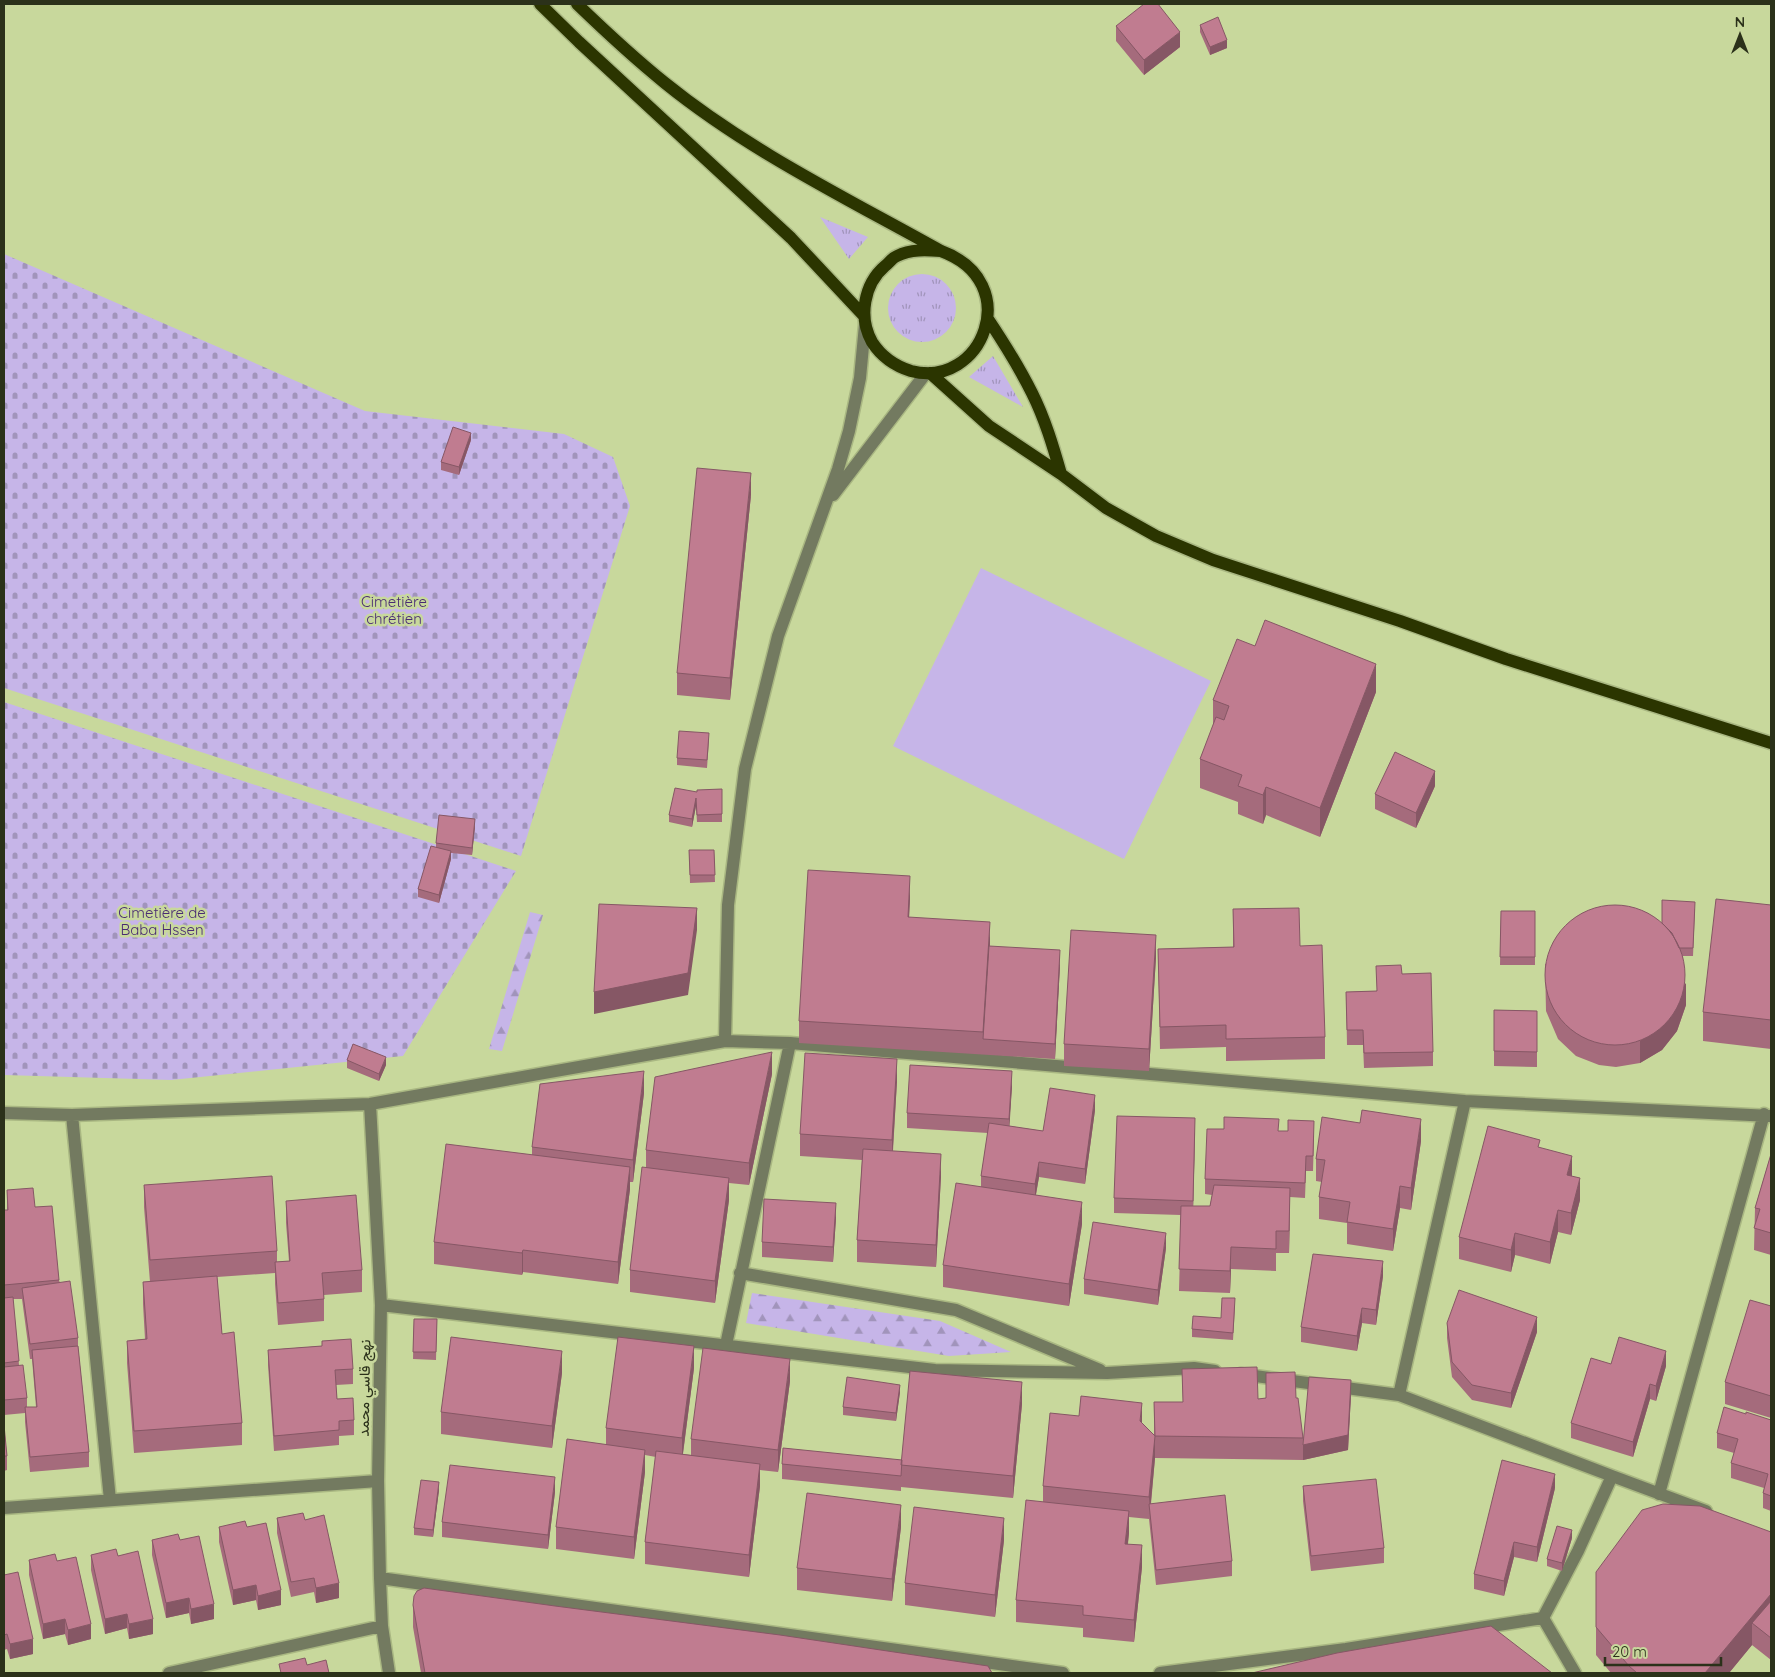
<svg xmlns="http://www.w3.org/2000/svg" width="1775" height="1677" font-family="Quicksand,Vazirmatn,sans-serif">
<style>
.grass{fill:url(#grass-tufts)}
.forest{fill:url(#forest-firs)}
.cemetery{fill:url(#cemetery-stones)}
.park{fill:#c6b5e8}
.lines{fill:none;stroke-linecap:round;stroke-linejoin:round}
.minor-casing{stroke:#a9b782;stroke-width:15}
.major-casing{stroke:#a9b782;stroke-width:15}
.minor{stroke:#737a60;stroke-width:12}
.major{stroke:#2b3500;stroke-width:12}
.wall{fill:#a56b7c;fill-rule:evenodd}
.shaded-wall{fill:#865765}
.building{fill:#c07c90;stroke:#865765}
.labels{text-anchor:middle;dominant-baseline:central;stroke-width:5;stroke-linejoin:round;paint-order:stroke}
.park-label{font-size:15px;fill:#492b72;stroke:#c8d89c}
.street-label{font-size:15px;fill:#2b311a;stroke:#c8d89c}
</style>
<defs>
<pattern id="grass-tufts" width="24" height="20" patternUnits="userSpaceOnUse" patternTransform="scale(1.25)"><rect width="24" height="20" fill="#c6b5e8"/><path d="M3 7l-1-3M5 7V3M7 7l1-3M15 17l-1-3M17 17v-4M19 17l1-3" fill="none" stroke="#a194bb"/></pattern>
<pattern id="forest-firs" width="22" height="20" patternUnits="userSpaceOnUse" patternTransform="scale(1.25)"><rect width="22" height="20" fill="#c6b5e8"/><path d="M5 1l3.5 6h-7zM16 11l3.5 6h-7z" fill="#a194bb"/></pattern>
<pattern id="cemetery-stones" width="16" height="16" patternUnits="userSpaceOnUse" patternTransform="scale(1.25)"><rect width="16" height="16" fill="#c6b5e8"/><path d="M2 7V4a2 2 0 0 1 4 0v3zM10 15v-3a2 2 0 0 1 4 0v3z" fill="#a194bb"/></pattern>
</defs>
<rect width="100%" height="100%" fill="#c8d89c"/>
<!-- grass -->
<path class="grass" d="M820,217L868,237L849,259Z
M888 308a34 34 0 1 1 68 0a34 34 0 1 1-68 0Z
M993,356L1023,407L969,377Z"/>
<!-- forest -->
<path class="forest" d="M530,912L543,915L502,1051L489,1049Z
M752,1293L940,1321L1011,1352L949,1356L746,1323Z"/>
<!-- cemetery -->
<path class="cemetery" d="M4,254L365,411L564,434L613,457L630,506L521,856L4,688Z
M4,702L516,871L403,1056L171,1080L4,1075Z"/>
<!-- park -->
<path class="park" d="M981,568L1211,681L1124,859L893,746Z"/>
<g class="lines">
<defs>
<path id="minor" d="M833,495L926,373
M725,1041L728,905L745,769L778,636L838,469L849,431L860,378L865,325
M370,1104L381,1305L378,1481L380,1578L382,1626L389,1673
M4,1113L72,1115L370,1104L725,1041L790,1043L1465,1101L1771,1116
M72,1115L110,1500
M740,1273L956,1310L1100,1370
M381,1305L935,1370L1107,1373L1194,1368L1215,1371
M726,1345L790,1043
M1240,1374L1399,1395L1612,1476
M1399,1395L1465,1101
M1659,1494L1764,1114
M4,1508L378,1481
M380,1578L1063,1673
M169,1673L382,1626
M1160,1673L1346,1649L1543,1618
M1575,1673L1543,1618L1578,1551L1612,1476L1706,1511"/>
<path id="major" d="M540,4L579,42L791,238L864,316
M577,4C605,31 634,58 665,83C749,151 848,199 941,251C1026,282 982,390 911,371C895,366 881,356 872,342C858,317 864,284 885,266C889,263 892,258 897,256C911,249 926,250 941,251
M988,319C1004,343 1019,367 1032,393C1045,419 1053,446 1061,474
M930,373L989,426L1061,474L1106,508L1156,536L1213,560L1400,621L1506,659L1771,743"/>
</defs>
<!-- minor casing -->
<use href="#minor" class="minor-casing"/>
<!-- major casing -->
<use href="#major" class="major-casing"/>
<!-- minor -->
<use href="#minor" class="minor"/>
<!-- major -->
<use href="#major" class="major"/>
</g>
<!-- wall -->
<path class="wall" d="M1200,25L1227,48L1210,55L1200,32Z
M1116,26L1180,47L1144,75L1116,41Z
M471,440L459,475L441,470V462Z
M751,495L730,700L677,695V673Z
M1376,692L1320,837L1266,815L1263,824L1238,814V802L1200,788V759L1213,727V700Z
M709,740L707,768L677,765V758Z
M1435,786L1416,828L1375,809V794Z
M722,789V822H697L696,806L692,827L669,822V815L697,792Z
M475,826L472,855L451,853V859L439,903L418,897V889L436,847V843Z
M689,850H714L715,882L690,883Z
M910,898L909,917L990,946L1060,965L1055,1059L799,1043V1021Z
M1771,905V1049L1703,1041V1012Z
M1233,909L1300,946L1325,1037V1059L1226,1061V1047L1160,1049L1158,949L1233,947Z
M1695,909L1693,956H1683L1686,1005L1677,1031L1662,1050L1640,1063L1616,1067L1599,1065L1576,1056L1558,1039L1546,1011L1545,964L1662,923Z
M1501,911H1535V965H1500Z
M1156,957L1149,1071L1064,1066V1044Z
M1402,974L1433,1052V1066L1364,1068L1363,1045H1347L1346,992L1376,991Z
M1494,1010L1537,1011V1067L1494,1066Z
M347,1060L386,1065L379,1081L347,1068Z
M772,1074L749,1185L729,1183V1200L715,1303L630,1292V1270L646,1168V1150Z
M897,1081L893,1151L941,1176L936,1267L857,1262V1240L862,1160L800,1156V1134Z
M1012,1086L1009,1126L1043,1131L1095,1110L1085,1184L1039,1177L1036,1195L1082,1224L1069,1306L943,1287V1265L981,1187V1176L988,1133L907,1128V1113Z
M644,1093L633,1182H630V1189L618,1284L523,1272L522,1275L434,1264V1242L532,1155V1147Z
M1279,1131L1314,1136L1313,1171H1306L1305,1198L1290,1197L1289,1253H1276V1271L1231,1269L1230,1293L1179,1291L1181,1215L1114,1213V1198L1195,1133L1193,1206H1210L1212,1195L1205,1194V1179Z
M1421,1141L1411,1210L1400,1208L1393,1251L1347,1244V1223L1319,1219V1197L1322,1182L1316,1181V1159Z
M1540,1148L1572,1176L1580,1200L1571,1235L1558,1232L1550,1264L1515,1255L1511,1272L1459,1259V1237Z
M1771,1154V1255L1754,1250L1755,1208Z
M144,1185L277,1251V1262L289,1261L286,1223V1201L362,1270V1292L324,1295V1321L278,1325L275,1284V1273L217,1277L222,1334L242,1423V1445L134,1453L127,1363V1341L145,1339L143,1304V1282H150L144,1207Z
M7,1190L35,1207L78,1338V1346L89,1452V1467L30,1472L25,1422V1413L4,1415V1210H7ZM13,1299H22L30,1359H32L36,1407H27V1398L19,1365Z
M836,1218L833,1262L762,1257V1242Z
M1166,1248L1158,1305L1084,1294V1279Z
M1383,1276L1376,1325L1362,1323L1357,1351L1301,1342V1327Z
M1235,1306L1233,1340L1192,1337V1329L1221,1318Z
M1771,1306V1418L1725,1404V1382Z
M414,1319H437L436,1360L413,1359Z
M1447,1323L1537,1332L1511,1408L1472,1400L1452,1377L1447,1338Z
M322,1341L353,1369V1384L336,1385L337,1399L354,1420V1435L339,1436V1445L274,1451L268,1365V1350L322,1346Z
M1611,1364L1666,1366L1656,1401L1650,1399L1633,1457L1571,1438V1423Z
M694,1368L683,1454L691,1455V1439L790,1381L778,1472L760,1470V1486L749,1577L645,1564V1542L656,1457L645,1455V1472L634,1559L556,1549V1527L606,1445V1428Z
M1182,1369L1258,1399L1266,1398V1373L1296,1398L1303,1438V1445L1351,1395L1348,1450L1303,1460L1155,1458L1151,1504L1232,1561V1576L1156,1585L1149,1519L1129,1517V1533L1128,1544L1142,1567L1134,1642L1083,1637V1628L1016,1622V1600L1043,1502V1486L1142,1423L1154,1435V1402H1183Z
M562,1373L552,1448L441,1434V1412Z
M900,1392L896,1421L843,1415V1407Z
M1022,1404L1013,1498L901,1487V1491L782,1479V1464L902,1460Z
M1746,1414L1771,1420V1511L1763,1508V1493L1764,1488L1731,1478V1463L1734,1453L1717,1448V1433Z
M4,1425L7,1456V1470L4,1471Z
M1303,1486L1384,1548V1563L1311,1571L1303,1501Z
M1555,1488L1537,1562L1514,1557L1504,1596L1474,1589V1574Z
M439,1490L433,1537L414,1535V1528Z
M555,1492L548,1549L442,1537V1522Z
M277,1518L305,1520L339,1598L316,1603L314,1592L291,1597L277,1533Z
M219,1527H247L281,1605L258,1610L256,1600L233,1605L219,1542Z
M901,1527L892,1601L797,1590V1568Z
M1771,1532V1660L1752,1645L1729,1673H1611L1596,1655V1572Z
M1572,1538L1562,1571L1547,1566V1559Z
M152,1540H180L214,1619L191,1624L189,1613L166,1618L152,1555Z
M1004,1540L995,1617L905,1605V1583Z
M91,1555L118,1556L153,1634L129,1639L127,1628L105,1634L91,1570Z
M29,1560L57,1561L91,1639L68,1645L65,1634L43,1639L29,1575Z
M4,1575L33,1654L10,1659L7,1649L4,1650Z
M413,1605L992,1673H421L413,1627Z"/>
<!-- shaded-wall -->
<path class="shaded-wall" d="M1180,32V47L1144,75V60Z
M1227,40V48L1210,55V47Z
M471,433V440L459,475V467Z
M751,473V495L730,700V678Z
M1376,664V692L1320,837V808Z
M1435,771V786L1416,828V813Z
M1266,787V815L1263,824V795Z
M696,798V806L692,827V819Z
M475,819V826L472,855V848Z
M451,851V859L439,903V895Z
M910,876V898L908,939V917Z
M697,908V930L688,995L594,1014V992Z
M990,922V944L984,1039H983Z
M1156,935V957L1149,1071V1049Z
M1060,950V965L1055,1059V1044Z
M1686,983V1005L1677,1031L1662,1050L1640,1063V1041Z
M772,1052V1074L749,1185V1163Z
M386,1057V1065L379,1081V1074Z
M897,1059V1081L892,1162V1140Z
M644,1071V1093L633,1182V1160Z
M1012,1071V1086L1009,1134V1119Z
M1095,1095V1110L1085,1184V1169Z
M1195,1118V1133L1193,1216V1201Z
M1421,1119V1141L1411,1210V1188Z
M941,1154V1176L936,1267V1245Z
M1572,1156V1178L1567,1175Z
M1039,1162V1177L1035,1199V1184Z
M630,1167V1189L618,1284V1262Z
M729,1178V1200L715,1303V1281Z
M1580,1178V1200L1571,1235V1213Z
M1400,1186V1208L1393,1251V1229Z
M1290,1188V1210L1289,1253V1231Z
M1082,1202V1224L1069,1306V1284Z
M836,1203V1218L833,1262V1247Z
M1558,1210V1232L1550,1264V1242Z
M1166,1233V1248L1158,1305V1290Z
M1515,1233V1255L1511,1272V1250Z
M1231,1247V1269L1230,1293V1271Z
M523,1250V1272L522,1275V1253Z
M1383,1261V1276L1376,1325V1310Z
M1362,1308V1323L1357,1351V1336Z
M1537,1317V1332L1511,1408V1393Z
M694,1346V1368L682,1460V1438Z
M562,1351V1373L552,1448V1426Z
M1666,1351V1366L1656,1401V1386Z
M790,1359V1381L778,1472V1450Z
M1351,1380V1395L1348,1450L1303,1460V1445Z
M1022,1382V1404L1013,1498V1476Z
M1650,1384V1399L1633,1457V1442Z
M900,1385V1392L896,1421V1413Z
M1142,1403V1425L1140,1421Z
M1155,1436V1458L1150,1511L1149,1497Z
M645,1450V1472L634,1559V1537Z
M760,1464V1486L749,1577V1555Z
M1555,1474V1488L1537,1562V1547Z
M555,1477V1492L548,1549V1535Z
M439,1482V1490L433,1537V1530Z
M901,1505V1527L892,1601V1579Z
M1129,1511V1533L1125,1566V1544Z
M1004,1518V1540L995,1617V1595Z
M1572,1530V1538L1562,1571V1563Z
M1514,1542V1557L1504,1596V1581Z
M1142,1545V1567L1134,1642V1620Z
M339,1583V1598L316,1603V1588Z
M256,1585V1600L233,1605V1590Z
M281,1590V1605L258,1610V1596Z
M1771,1594V1623H1752V1645L1729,1673H1705Z
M189,1598V1613L166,1618V1603Z
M214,1604V1619L191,1624V1609Z
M127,1614V1628L105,1634V1619Z
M65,1619V1634L43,1639V1624Z
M153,1619V1634L129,1639V1624Z
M91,1624V1639L68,1645V1630Z
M33,1639V1654L10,1659V1644Z"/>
<!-- building -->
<path class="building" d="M1144,4H1158L1180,32L1144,60L1116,26Z
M1218,17L1227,40L1210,47L1200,25Z
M453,427L471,433L459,467L441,462Z
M697,468L751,473L730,678L677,673Z
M1265,620L1376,664L1320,808L1266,787L1263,795L1238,786L1242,775L1200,759L1216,717L1224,720L1229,706L1213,700L1237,639L1255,646Z
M679,731L709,733L707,760L677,758Z
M1395,752L1435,771L1416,813L1375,794Z
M675,788L697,792V790L722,789V814L697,815L696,798L692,819L669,815Z
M439,815L475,819L472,848L436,843Z
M431,846L451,851L439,895L418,889Z
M689,850H714L715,875H690Z
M808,870L910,876L908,917L990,922L983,1032L799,1021Z
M1716,899L1771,905V1020L1703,1012Z
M1662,900L1695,902L1693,948H1679L1672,933L1662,923Z
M599,904L697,908L688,973L594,992Z
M1545 975a70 70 0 1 1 140 0a70 70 0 1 1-140 0Z
M1299,908L1300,946L1322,945L1325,1037L1226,1039V1025L1160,1027L1158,949L1234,947L1233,909Z
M1501,911H1535V957H1500Z
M1071,930L1156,935L1149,1049L1064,1044Z
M989,946L1060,950L1055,1044L983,1039Z
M1401,965L1402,974L1431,973L1433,1052L1364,1053L1363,1030H1347L1346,992L1377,991L1376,966Z
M1494,1010L1537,1011V1052L1494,1051Z
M353,1044L386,1057L379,1074L347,1060Z
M772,1052L749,1163L646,1150L655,1077Z
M805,1053L897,1059L892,1140L800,1134Z
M910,1065L1012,1071L1009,1119L907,1113Z
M644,1071L633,1160L532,1147L540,1084Z
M1050,1088L1095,1095L1085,1169L1039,1162L1035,1184L981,1176L989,1123L1043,1131Z
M1362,1110L1421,1119L1411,1188L1400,1186L1393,1229L1347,1222L1350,1202L1319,1197L1325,1160L1316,1159L1322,1117L1360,1123Z
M1117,1116L1195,1118L1193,1201L1114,1198Z
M1224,1117L1279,1119L1278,1131H1288V1120L1314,1121L1313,1156H1306L1305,1183L1205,1179L1207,1129H1224Z
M1488,1126L1540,1140L1538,1147L1572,1156L1567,1175L1580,1178L1571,1213L1558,1210L1550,1242L1515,1233L1511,1250L1459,1237Z
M446,1144L630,1167L618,1262L523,1250L522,1253L434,1242Z
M863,1149L941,1154L936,1245L857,1240Z
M1771,1154V1233L1754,1228L1760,1209L1755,1208Z
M642,1167L729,1178L715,1281L630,1270Z
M272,1176L277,1251L150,1260L144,1185Z
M956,1183L1082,1202L1069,1284L943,1265Z
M1214,1185L1290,1188L1289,1231H1276V1249L1231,1247L1230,1271L1179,1269L1181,1206H1210Z
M33,1188L35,1207L52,1206L59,1280L4,1285V1210H8L7,1190Z
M356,1195L362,1270L322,1273L324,1299L278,1303L275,1262L290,1261L286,1201Z
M764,1199L836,1203L833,1247L762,1242Z
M1093,1222L1166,1233L1158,1290L1084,1279Z
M1313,1254L1383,1261L1376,1310L1362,1308L1357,1336L1301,1327Z
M217,1276L222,1334L234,1332L242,1423L134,1431L127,1341L147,1339L143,1282Z
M70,1281L78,1338L30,1344L22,1288Z
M1459,1290L1537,1317L1511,1393L1472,1385L1452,1362L1447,1323Z
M13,1297L19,1361L4,1363V1298Z
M1222,1298H1235L1233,1333L1192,1329L1193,1316L1221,1318Z
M1750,1300L1771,1306V1396L1725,1382Z
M414,1319H437L436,1352H413Z
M451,1337L562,1351L552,1426L441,1412Z
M618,1337L694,1346L682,1438L606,1428Z
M1619,1337L1666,1351L1656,1386L1650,1384L1633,1442L1571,1423L1591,1358L1611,1364Z
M351,1339L353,1369L335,1370L337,1399L353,1398L354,1420L339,1421V1430L274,1436L268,1350L322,1346V1341Z
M78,1346L89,1452L30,1457L25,1407H37L32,1350Z
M703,1348L790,1359L778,1450L691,1439Z
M23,1365L27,1398L4,1400V1367Z
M1257,1367L1258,1399L1266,1398V1373L1295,1372L1296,1398H1298L1303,1438L1155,1436L1154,1402H1183L1182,1369Z
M910,1371L1022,1382L1013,1476L901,1465Z
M847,1377L900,1385L896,1413L843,1407Z
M1309,1377L1351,1380L1348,1435L1303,1445Z
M1081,1396L1142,1403L1140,1421L1155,1436L1149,1497L1043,1486L1050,1413L1079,1416Z
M1724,1407L1746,1414V1412L1771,1420V1496L1763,1493L1768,1474L1731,1463L1738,1439L1717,1433Z
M4,1425L7,1456H4Z
M567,1439L645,1450L634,1537L556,1527Z
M783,1448L902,1460L901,1476L782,1464Z
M656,1451L760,1464L749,1555L645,1542Z
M1502,1460L1555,1474L1537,1547L1514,1542L1504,1581L1474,1574Z
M450,1465L555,1477L548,1535L442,1522Z
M1376,1479L1384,1548L1311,1556L1303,1486Z
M421,1480L439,1482L433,1530L414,1528Z
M807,1493L901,1505L892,1579L797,1568Z
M1225,1495L1232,1561L1156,1570L1149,1504Z
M1026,1500L1129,1511L1125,1544L1142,1545L1134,1620L1083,1615V1606L1016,1600Z
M1663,1504L1700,1506L1771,1532V1594L1705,1673H1637L1629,1666L1596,1627V1572L1642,1510Z
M914,1507L1004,1518L995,1595L905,1583Z
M303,1513L305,1520L324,1515L339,1583L316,1588L314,1578L291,1582L277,1518Z
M245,1521L247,1527L266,1523L281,1590L258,1596L256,1585L233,1590L219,1527Z
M1557,1526L1572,1530L1562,1563L1547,1559Z
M178,1534L180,1540L199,1536L214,1604L191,1609L189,1598L166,1603L152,1540Z
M116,1549L118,1556L138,1551L153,1619L129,1624L127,1614L105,1619L91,1555Z
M55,1554L57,1561L76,1557L91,1624L68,1630L65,1619L43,1624L29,1560Z
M18,1572L33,1639L10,1644L7,1634L4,1635V1575Z
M424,1588L555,1606L780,1635L988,1666L992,1673H425L413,1605L414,1596L417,1591Z
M1771,1601V1638L1752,1623Z
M1491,1626L1552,1673H1252L1337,1653Z
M305,1658L307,1665L326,1660L329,1673H281L279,1664Z"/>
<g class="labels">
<!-- park labels -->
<g class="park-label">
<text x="394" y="601">Cimetière<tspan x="394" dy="17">chrétien</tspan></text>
<text x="162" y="912">Cimetière de<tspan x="162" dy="17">Baba Hssen</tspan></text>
</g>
<!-- street labels -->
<g class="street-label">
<text transform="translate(364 1388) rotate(-89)">نهج قاسي محمد</text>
</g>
</g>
<!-- border -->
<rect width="1775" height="1677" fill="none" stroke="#2b311a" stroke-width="10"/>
<!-- north arrow -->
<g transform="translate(1740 35)" stroke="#c8d89c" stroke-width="4" paint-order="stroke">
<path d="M0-4L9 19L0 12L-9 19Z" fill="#2b311a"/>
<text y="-8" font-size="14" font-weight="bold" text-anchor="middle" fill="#2b311a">N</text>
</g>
<!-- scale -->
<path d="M1605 1657v8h116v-8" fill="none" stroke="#2b311a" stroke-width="2.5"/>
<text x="1612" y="1657" font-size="15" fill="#2b311a" stroke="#c8d89c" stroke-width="4" paint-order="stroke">20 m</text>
</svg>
